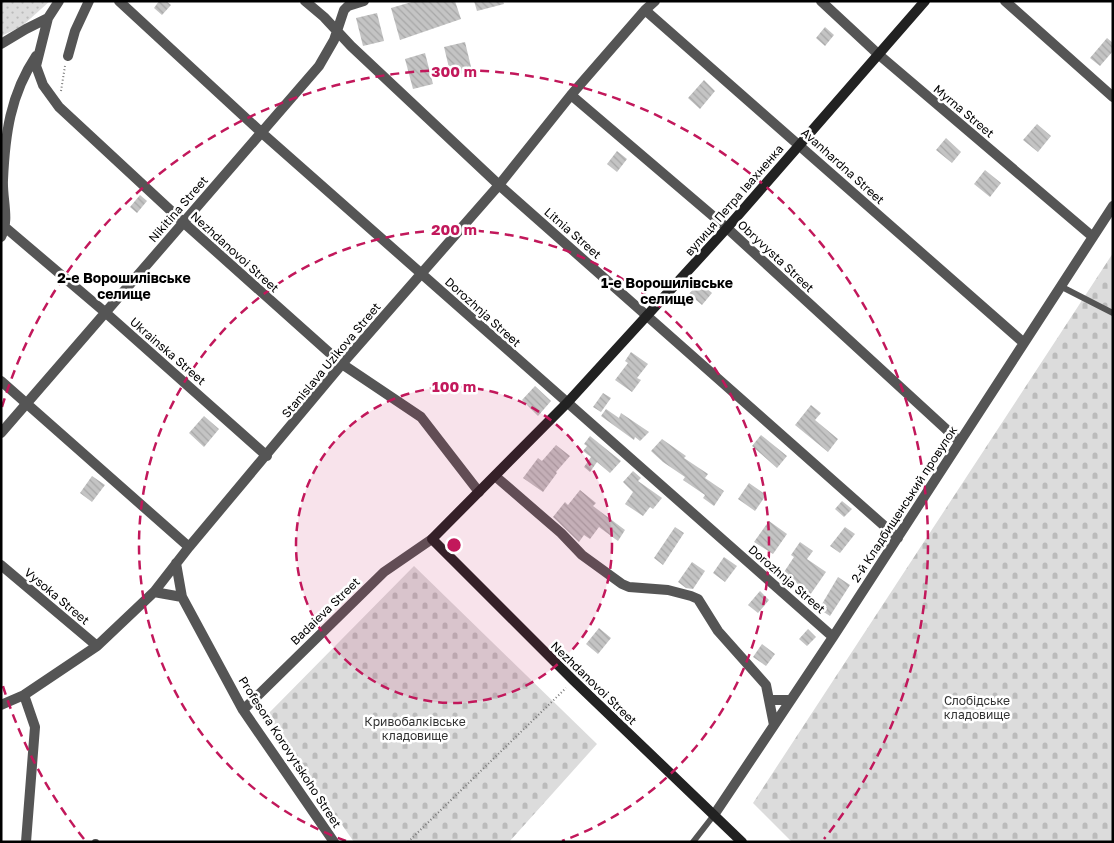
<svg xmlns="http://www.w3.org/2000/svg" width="1114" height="843" font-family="'Golos Text',sans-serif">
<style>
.grass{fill:url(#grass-dots)}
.cemetery{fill:url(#cemetery-stones)}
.building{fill:url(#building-back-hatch)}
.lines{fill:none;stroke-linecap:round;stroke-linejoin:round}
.path{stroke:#777;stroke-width:2;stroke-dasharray:1 2.5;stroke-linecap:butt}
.lane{stroke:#555;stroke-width:6}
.street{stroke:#555;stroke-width:10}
.secondary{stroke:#222;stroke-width:10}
.ring{fill:none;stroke:#c2185b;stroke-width:2.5;stroke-dasharray:9 6}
.labels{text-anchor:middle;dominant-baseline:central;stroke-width:5;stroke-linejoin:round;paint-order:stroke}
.street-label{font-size:12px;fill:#000;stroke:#fff}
.park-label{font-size:12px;fill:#333;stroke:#fff}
.neighbourhood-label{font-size:14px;font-weight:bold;fill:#000;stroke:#fff}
.centre{fill:#c2185b;stroke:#fff;stroke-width:2.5}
.ring-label{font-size:15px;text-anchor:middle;font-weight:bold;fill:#c2185b;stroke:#fff;stroke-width:5;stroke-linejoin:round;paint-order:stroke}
</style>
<defs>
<pattern id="grass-dots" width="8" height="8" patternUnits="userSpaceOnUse" patternTransform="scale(1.25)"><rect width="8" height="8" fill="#dcdcdc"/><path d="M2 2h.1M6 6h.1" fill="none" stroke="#bbb" stroke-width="1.8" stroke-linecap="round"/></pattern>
<pattern id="cemetery-stones" width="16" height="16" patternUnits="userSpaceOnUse" patternTransform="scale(1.25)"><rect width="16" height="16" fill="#dcdcdc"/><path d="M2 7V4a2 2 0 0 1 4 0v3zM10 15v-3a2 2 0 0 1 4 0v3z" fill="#bbb"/></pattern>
<pattern id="building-back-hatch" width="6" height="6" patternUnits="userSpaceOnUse" patternTransform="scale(1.25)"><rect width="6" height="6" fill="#c4c4c4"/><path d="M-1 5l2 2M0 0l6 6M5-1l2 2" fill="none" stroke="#a7a7a7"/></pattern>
</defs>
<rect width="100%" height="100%" fill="#fff"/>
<!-- grass -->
<path class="grass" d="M1,1H50L21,27L1,36Z"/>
<!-- cemetery -->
<path class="cemetery" d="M1113,253V842H792L753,803Z
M414,566L597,744L509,842H354L266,716Z"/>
<!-- building -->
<path class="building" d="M159,1H166L171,5L162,15L154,8Z
M415,1H455L461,19L400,40L391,8Z
M474,1H503L504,4L477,11Z
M377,13L384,41L363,46L356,18Z
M825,27L834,35L825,46L816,38Z
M1107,38L1113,43V51L1100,66L1090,58Z
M465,42L472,71L451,76L444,47Z
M425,53L433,84L413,89L405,59Z
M704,80L715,91L700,109L688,98Z
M1037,124L1051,136L1038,152L1023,140Z
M946,138L961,152L952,163L936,150Z
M617,151L627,159L617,172L607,164Z
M985,170L1001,183L990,197L974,184Z
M140,195L147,201L137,213L130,207Z
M699,282L712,293L702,305L689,294Z
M631,352L648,364L637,378L641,380L632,392L615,380L628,363L625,361Z
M535,386L551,401L538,416L522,400Z
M603,393L611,398L601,412L593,407Z
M811,405L821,413L815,420L838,439L828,452L795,425Z
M606,409L619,418L621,413L649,432L640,441L635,437L634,440L601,416Z
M204,416L219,429L204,447L189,433Z
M761,435L787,456L777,468L752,446Z
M590,436L621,461L610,473L597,462L590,472L584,467L591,457L583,451L587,446L584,444Z
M662,439L686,456L684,458L708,474L705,478L724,491L714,506L703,498L705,495L683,480L685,477L663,462L651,451Z
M556,445L570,456L556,472L557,473L543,492L523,478L538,458L542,461Z
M633,471L641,478L638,481L662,498L653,509L650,507L643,516L625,504L633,492L623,482Z
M92,476L105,485L92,502L80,493Z
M749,483L766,495L755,511L738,499Z
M580,490L596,503L593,506L625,530L618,541L599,527L590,539L584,535L579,542L553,517L565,502L568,505Z
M842,501L852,509L844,517L835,509Z
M769,521L787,534L773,554L754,542Z
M675,527L684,533L663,565L654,558Z
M845,527L855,534L840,553L830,546Z
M800,542L813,551L807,559L826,572L810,595L798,587L800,585L782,575L794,557L791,555Z
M724,557L737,566L725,582L713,573Z
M692,562L705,571L693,589L686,588L678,582Z
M838,577L850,585L830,616L819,609Z
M760,591L769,600L758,613L748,605Z
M599,628L611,638L598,654L586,644Z
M808,629L816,637L807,646L799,639Z
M762,644L775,654L766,666L753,657Z"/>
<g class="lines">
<!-- path -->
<path class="path" d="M61,91L65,66
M408,842L566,688"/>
<!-- lane -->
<path class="lane" d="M1060,286L1113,313
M95,842H96
M693,842L714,815"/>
<!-- street -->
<path class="street" d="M59,1L48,18L36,66L43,85L59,107L183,222L342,364L421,417L479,492
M119,1L262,133L833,637
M305,1L324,17L351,46L499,185L898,538
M821,1L878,54L1093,237
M1005,1L1113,97
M645,10L1024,343
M1,44L26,29L48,18
M68,56L75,31L89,1
M571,95L727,228L959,441
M6,228L106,313L267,456
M1,237C10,220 2,199 3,180C5,135 10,95 36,56
M1,381L189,547
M1,433L319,66L334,40L344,10L348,6L364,1
M495,476L561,533L582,555L622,584L629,587L668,590L691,596L698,599L718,631L766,685L774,725
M176,563L182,597
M1,565L97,646
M154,592L182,597L243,710L334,842
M24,695L35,727L26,842
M769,700H791
M1,705L24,695L97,646L154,592L189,547L342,364L499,185L571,95L645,10L655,1
M243,710L384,572L432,539
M714,815L833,637L1113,206"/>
<!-- secondary -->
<path class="secondary" d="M742,842L573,680L432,539L567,403L727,228L925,1"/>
</g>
<!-- distance rings -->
<circle cx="454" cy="545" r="158" fill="#c2185b" fill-opacity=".12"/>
<g class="ring">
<circle cx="454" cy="545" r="158"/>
<path d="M346 841A315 315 0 1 1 562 841"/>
<path d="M84 839A473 473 0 0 1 2 683M2 407A473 473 0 1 1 824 839"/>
</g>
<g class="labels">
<!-- street labels -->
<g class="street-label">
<text transform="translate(964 111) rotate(40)">Myrna Street</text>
<text transform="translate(843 166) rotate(42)">Avanhardna Street</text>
<text transform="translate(734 200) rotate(-49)">вулиця Петра Івахненка</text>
<text transform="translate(178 209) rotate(-49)">Nikitina Street</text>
<text transform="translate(573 233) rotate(41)">Litnia Street</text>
<text transform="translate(235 252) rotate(42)">Nezhdanovoi Street</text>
<text transform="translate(776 256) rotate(43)">Obryvysta Street</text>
<text transform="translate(483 312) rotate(42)">Dorozhnja Street</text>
<text transform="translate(168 351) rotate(41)">Ukrainska Street</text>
<text transform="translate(331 360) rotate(-50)">Stanislava Uzikova Street</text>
<text transform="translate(904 504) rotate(-57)">2-й Кладбищенський провулок</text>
<text transform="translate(787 579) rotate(41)">Dorozhnja Street</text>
<text transform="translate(57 596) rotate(40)">Vysoka Street</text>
<text transform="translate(325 611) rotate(-44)">Badaieva Street</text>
<text transform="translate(594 683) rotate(44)">Nezhdanovoi Street</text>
<text transform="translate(290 752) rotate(57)">Profesora Korovytskoho Street</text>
</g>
<!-- park labels -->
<g class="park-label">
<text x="977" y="700">Слобідське<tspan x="977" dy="14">кладовище</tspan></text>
<text x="415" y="721">Кривобалківське<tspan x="415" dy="14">кладовище</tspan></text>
</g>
<!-- neighbourhood labels -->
<g class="neighbourhood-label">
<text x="124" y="277">2-е Ворошилівське<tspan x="124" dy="16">селище</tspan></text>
<text x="667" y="282">1-е Ворошилівське<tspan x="667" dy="16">селище</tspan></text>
</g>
</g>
<circle cx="454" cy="545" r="8" class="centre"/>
<g class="ring-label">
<text x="454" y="77">300 m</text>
<text x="454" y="235">200 m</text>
<text x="454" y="392">100 m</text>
</g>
<!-- border -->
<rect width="1114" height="843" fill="none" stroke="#000000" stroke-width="5"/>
</svg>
